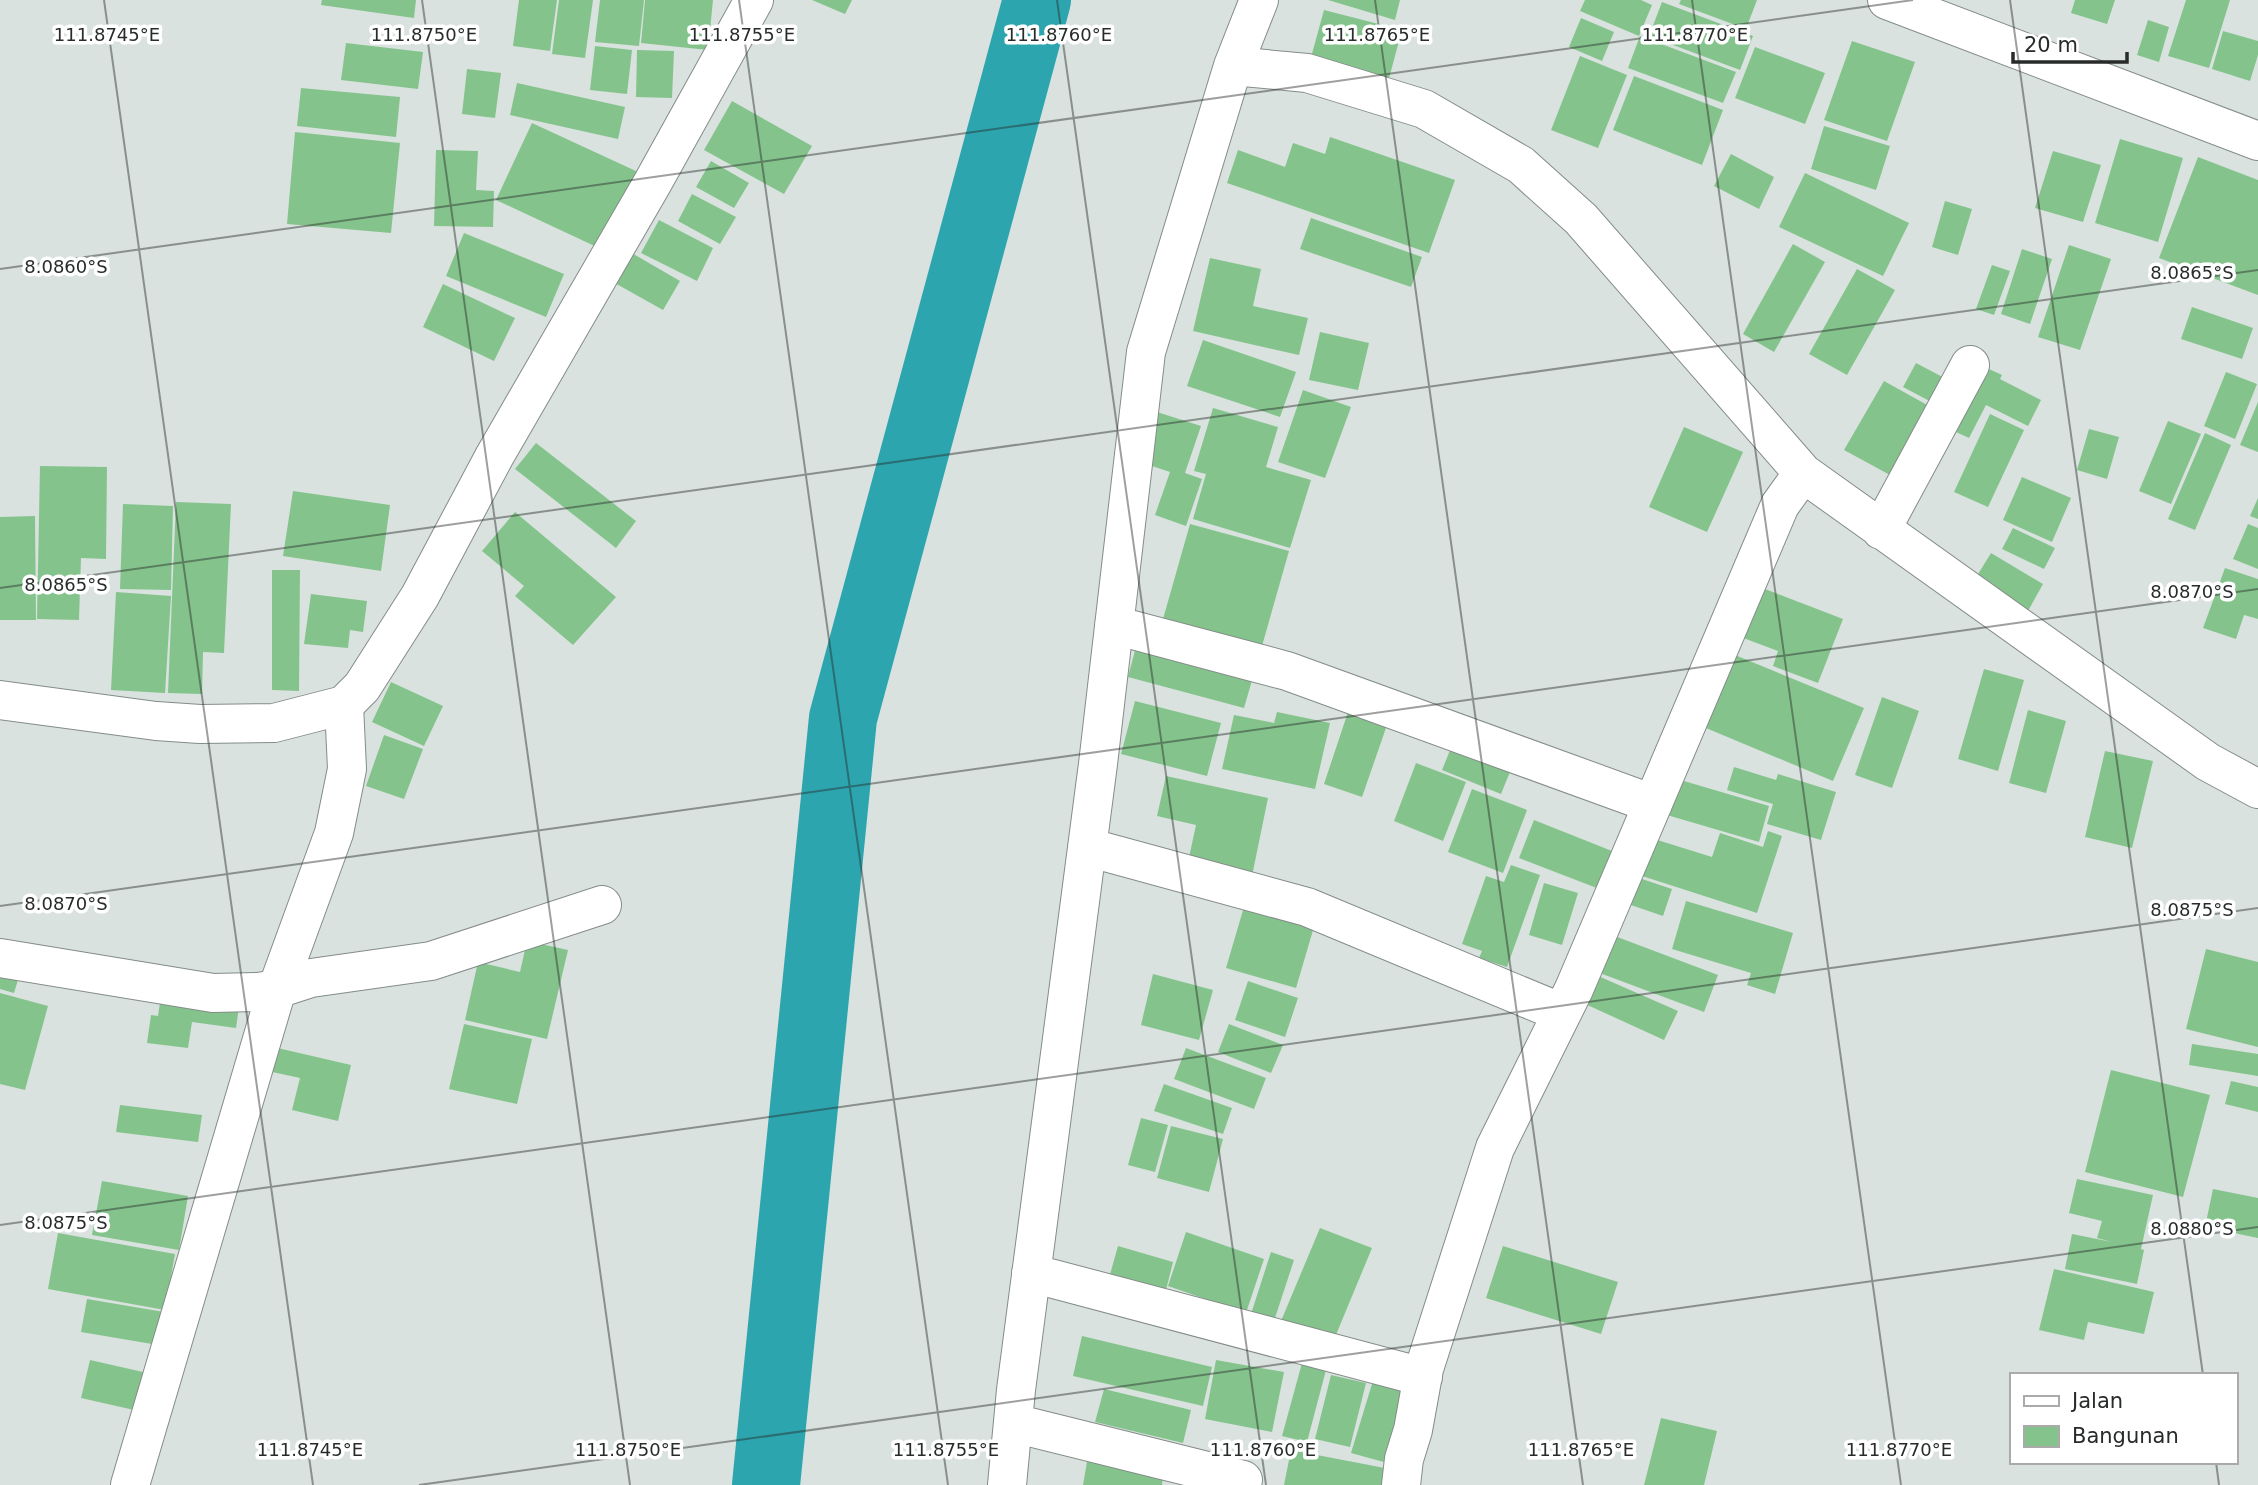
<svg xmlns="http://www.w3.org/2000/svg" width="2258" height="1485" font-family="'DejaVu Sans',sans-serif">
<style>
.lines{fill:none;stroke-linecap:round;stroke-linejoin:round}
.river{stroke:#2ca5af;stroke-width:68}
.building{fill:#84c48c}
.minor-casing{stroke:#848c88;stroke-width:40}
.tertiary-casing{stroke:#848c88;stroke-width:40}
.minor{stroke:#fff;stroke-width:38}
.tertiary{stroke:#fff;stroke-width:38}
.ticks{fill:none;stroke:#272b29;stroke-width:2;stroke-opacity:0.45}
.ticks-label{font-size:18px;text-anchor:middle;fill:#272b29;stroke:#fff;stroke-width:7;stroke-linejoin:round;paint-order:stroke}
</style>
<rect width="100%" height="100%" fill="#d9e2de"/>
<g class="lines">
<!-- river -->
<path class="river" d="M766,1485L843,718L1037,0"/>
</g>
<!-- building -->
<path class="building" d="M322,0H416L414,18L321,5Z
M519,0H557L550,51L513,46Z
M559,0H593L585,58L552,54Z
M600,0H644L639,46L595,42Z
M645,0H713L708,50L641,43Z
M812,0H852L845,14Z
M1328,0H1400L1395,20Z
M1585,0H1641L1652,5L1639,36L1580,11Z
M1681,0H1757L1746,29L1679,4Z
M2075,0H2115L2107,24L2071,13Z
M2186,0H2230L2209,68L2168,56Z
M1662,2L1753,36L1740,70L1649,36Z
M1324,10L1402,30L1388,82L1310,61Z
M1581,18L1614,32L1602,61L1569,47Z
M2148,20L2169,27L2159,62L2137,55Z
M2223,31L2258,41V55L2250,81L2212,69Z
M1640,36L1736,72L1723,103L1628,68Z
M1852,41L1915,62L1887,141L1824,120Z
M346,43L423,52L418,89L341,80Z
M595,46L632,50L627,94L590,90Z
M1755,47L1825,73L1805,124L1735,98Z
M637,50L674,51L672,98L636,97Z
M1580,56L1627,75L1598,148L1551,130Z
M467,69L501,73L495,118L462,114Z
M1634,76L1723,110L1702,165L1613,130Z
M517,83L625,107L618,139L510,115Z
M301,88L400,97L396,137L297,126Z
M732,101L812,146L784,194L704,150Z
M532,123L638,172L601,249L496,200Z
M1824,126L1890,146L1876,190L1811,169Z
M295,132L400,143L391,233L287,224Z
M1330,137L1455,180L1429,253L1227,183L1238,150L1285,167L1293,143L1325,154Z
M2120,139L2183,158L2158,242L2095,223Z
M436,150L478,151L476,190L494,191L493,227L434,226Z
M2053,151L2101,165L2083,222L2035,208Z
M1731,154L1774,177L1759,209L1714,186Z
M2198,157L2258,180V295L2159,258Z
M711,161L749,183L734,208L696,187Z
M1805,173L1909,223L1883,276L1779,227Z
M692,194L736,217L720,244L678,221Z
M1945,201L1972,209L1958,255L1932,247Z
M1311,218L1422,257L1411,287L1300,249Z
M659,220L713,248L697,281L641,253Z
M464,233L564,274L546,317L446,276Z
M1793,244L1825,262L1774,352L1743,334Z
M2069,245L2111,259L2080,350L2038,337Z
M2022,249L2052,259L2030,324L2001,314Z
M630,252L680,281L663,310L613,282Z
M1210,258L1261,269L1253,306L1308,318L1299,355L1193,331Z
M1992,265L2010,271L1994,315L1976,309Z
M1857,269L1895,290L1847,375L1809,354Z
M443,284L515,318L494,361L423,327Z
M2192,307L2253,328L2242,359L2181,339Z
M1320,332L1369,343L1358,390L1309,380Z
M1203,340L1296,372L1280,417L1187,386Z
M1916,363L1952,382L1939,406L1903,387Z
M1987,368L2002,375L2000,379L2041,400L2028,426L1986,405L1969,438L1956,432Z
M2226,372L2257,384L2235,439L2204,426Z
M1884,381L1929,406L1890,475L1844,450Z
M1303,390L1351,407L1325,478L1278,462Z
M2258,402V452L2240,445Z
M1213,408L1278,427L1266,467L1311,480L1290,548L1193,519L1206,474L1194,471Z
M1157,412L1201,426L1185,473L1202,479L1186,526L1155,515L1170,472L1140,462Z
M1990,414L2024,430L1988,507L1954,492Z
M2168,421L2201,434L2171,504L2139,491Z
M1684,427L1743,452L1707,532L1649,507Z
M2089,429L2119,437L2107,479L2077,470Z
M2205,433L2231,445L2195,530L2168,519Z
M536,443L636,521L616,548L515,469Z
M40,466L107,467L106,559L81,558L79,620L37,619Z
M2022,477L2071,498L2052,542L2003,520Z
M293,491L390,505L381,571L283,556Z
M2258,498V519L2250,516Z
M176,502L231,504L224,653L203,652L202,694L168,693Z
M123,504L173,506L171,590L120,589Z
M515,512L616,597L573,645L515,596L524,586L482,551Z
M35,516L36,620H0V517Z
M1190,524L1289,551L1260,653L1161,626Z
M2248,524L2258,528V569L2233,559Z
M2013,528L2055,548L2044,569L2002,549Z
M1991,553L2043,584L2028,611L1975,579Z
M2225,568L2258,579V619L2244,615L2236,639L2203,628Z
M272,570H300L299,691L272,690Z
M1757,586L1843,619L1818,683L1773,666L1778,651L1738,636Z
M116,592L171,596L165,693L111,690Z
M311,594L367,601L363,632L350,630L348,648L304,644Z
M1138,639L1255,670L1244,708L1128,677Z
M1735,655L1864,708L1833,781L1694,723Z
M1984,669L2024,680L1998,771L1958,759Z
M391,682L443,706L424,746L372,722Z
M1882,697L1919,711L1892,788L1855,775Z
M1135,701L1221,723L1207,776L1121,754Z
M2028,710L2066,721L2046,793L2009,783Z
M1277,712L1330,723L1315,789L1222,769L1234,715L1274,723Z
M1348,712L1387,725L1362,797L1324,784Z
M384,735L423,749L404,799L366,786Z
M1455,738L1514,762L1501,794L1442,770Z
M2105,751L2153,761L2132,848L2085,837Z
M1416,763L1466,782L1443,841L1394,821Z
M1734,767L1776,780L1778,774L1836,792L1821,840L1767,824L1773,804L1727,790Z
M1166,776L1268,798L1252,876L1188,862L1196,825L1157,816Z
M1677,779L1769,806L1759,842L1667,815Z
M1472,789L1527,810L1503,873L1448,852Z
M1534,820L1617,853L1602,890L1519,858Z
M1768,831L1782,836L1757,913L1639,875L1651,838L1712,857L1720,833L1763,847Z
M1511,865L1540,875L1507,967L1479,958L1482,951L1462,944L1486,876L1504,882Z
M1636,877L1672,889L1663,916L1628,904Z
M1544,883L1578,893L1562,945L1529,935Z
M1246,900L1316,920L1296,988L1226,968Z
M1686,901L1793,933L1775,994L1747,985L1751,973L1672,949Z
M1612,935L1718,975L1704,1012L1597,972Z
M527,941L568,950L547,1039L465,1020L478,962L520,972Z
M2206,949L2258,962V1047L2186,1029Z
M0,968L20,973L14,993L0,989Z
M1153,974L1213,990L1199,1040L1141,1025Z
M1596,975L1678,1011L1664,1040L1583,1003Z
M1248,981L1298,998L1285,1037L1235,1020Z
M162,989L240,1000L236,1028L192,1022L188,1048L147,1043L151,1015L158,1016Z
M0,993L48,1006L25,1090L0,1084Z
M464,1024L532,1039L517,1104L449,1089Z
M1229,1024L1283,1045L1271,1073L1218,1052Z
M2192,1044L2258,1054V1076L2189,1065Z
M269,1046L351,1065L338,1121L292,1110L300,1078L263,1070Z
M1186,1048L1266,1078L1254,1109L1174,1079Z
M2111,1070L2210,1095L2183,1197L2085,1172Z
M2231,1081L2258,1087V1112L2225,1104Z
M1164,1084L1232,1108L1223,1134L1154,1111Z
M120,1105L202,1115L198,1142L116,1132Z
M1141,1118L1168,1125L1155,1172L1128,1165Z
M1171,1126L1223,1139L1209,1192L1157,1178Z
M2077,1179L2153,1195L2141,1249L2144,1250L2137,1284L2065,1269L2072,1234L2112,1242L2097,1238L2102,1221L2069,1213Z
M102,1181L188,1196L179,1250L92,1235Z
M2213,1189L2258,1198V1238L2205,1227Z
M1320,1228L1372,1248L1333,1342L1281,1321Z
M1186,1232L1264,1259L1246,1313L1168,1286Z
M58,1233L175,1254L165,1310L48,1289Z
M1118,1246L1173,1262L1165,1294L1109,1278Z
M1503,1246L1618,1282L1601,1334L1486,1298Z
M1271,1252L1294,1260L1273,1324L1250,1317Z
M2054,1269L2154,1292L2144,1334L2088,1322L2084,1340L2039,1330Z
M87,1299L164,1312L158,1345L81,1332Z
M1082,1336L1212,1367L1203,1406L1073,1376Z
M90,1360L143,1372L134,1410L81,1398Z
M1216,1360L1284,1372L1272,1432L1205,1419Z
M1302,1363L1326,1370L1307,1442L1282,1436Z
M1375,1374L1415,1385L1391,1464L1351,1453Z
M1331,1375L1366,1383L1350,1447L1315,1439Z
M1104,1389L1191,1410L1183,1443L1095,1422Z
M1661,1418L1717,1431L1704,1485H1644Z
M1291,1450L1395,1470L1392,1485H1284Z
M1088,1456L1164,1469L1162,1485H1083Z"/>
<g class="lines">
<defs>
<path id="minor" d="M1887,0L2258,141
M1233,66L1307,73L1424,109L1521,165L1581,219L1803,473L2208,762L2258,789
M1881,530L1970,365
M1114,625L1287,671L1653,804
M1087,847L1307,907L1562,1013
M0,958L213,993L258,992L277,989L311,978L431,961L602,905
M1031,1273L1423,1377
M1013,1423L1243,1480
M130,1485L277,989L334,833L347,769L344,705
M1007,1485L1016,1390L1098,764L1146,352L1233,66L1259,0
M1401,1485L1404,1459L1413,1430L1424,1369L1495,1148L1574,989L1780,505L1803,473"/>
<path id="tertiary" d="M0,700L156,721L200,724L274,723L344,705L362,687L420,596L494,457L653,182L754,0"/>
</defs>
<!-- minor casing -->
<use href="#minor" class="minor-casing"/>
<!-- tertiary casing -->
<use href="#tertiary" class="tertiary-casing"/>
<!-- minor -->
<use href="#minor" class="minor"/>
<!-- tertiary -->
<use href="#tertiary" class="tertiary"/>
</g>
<!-- ticks -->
<path class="ticks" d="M104,0L313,1485M422,0L630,1485M739,0L948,1485M1057,0L1266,1485M1375,0L1583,1485M1692,0L1901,1485M2010,0L2203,1375M0,269L1913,0M0,588L2258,270M0,906L2258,589M0,1225L2258,908M2216,1462L2219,1485M419,1485L2258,1227"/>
<g class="ticks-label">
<text x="107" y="41">111.8745°E</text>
<text x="424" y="41">111.8750°E</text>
<text x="742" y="41">111.8755°E</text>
<text x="1059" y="41">111.8760°E</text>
<text x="1377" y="41">111.8765°E</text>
<text x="1695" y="41">111.8770°E</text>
<text x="66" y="273">8.0860°S</text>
<text x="2192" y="279">8.0865°S</text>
<text x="66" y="591">8.0865°S</text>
<text x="2192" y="598">8.0870°S</text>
<text x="66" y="910">8.0870°S</text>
<text x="2192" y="916">8.0875°S</text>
<text x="66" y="1229">8.0875°S</text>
<text x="2192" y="1235">8.0880°S</text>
<text x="310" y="1456">111.8745°E</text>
<text x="628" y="1456">111.8750°E</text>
<text x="946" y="1456">111.8755°E</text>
<text x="1263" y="1456">111.8760°E</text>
<text x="1581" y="1456">111.8765°E</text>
<text x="1899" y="1456">111.8770°E</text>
</g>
<!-- legend -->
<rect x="2010" y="1373" width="228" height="91" fill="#ffffff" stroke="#a9aaa9" stroke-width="2"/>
<rect x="2024" y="1396" width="35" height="10" fill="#ffffff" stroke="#a9aaa9" stroke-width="2"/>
<text x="2072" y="1408" font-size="21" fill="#272b29">Jalan</text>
<rect x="2024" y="1426" width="35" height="21" fill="#84c48c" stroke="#a9aaa9" stroke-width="2"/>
<text x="2072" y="1443" font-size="21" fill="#272b29">Bangunan</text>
<!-- scale -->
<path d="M2013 52v10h114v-10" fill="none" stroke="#272b29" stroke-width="3.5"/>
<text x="2024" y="52" font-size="21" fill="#272b29" stroke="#ffffff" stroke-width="5" paint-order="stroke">20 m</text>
</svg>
